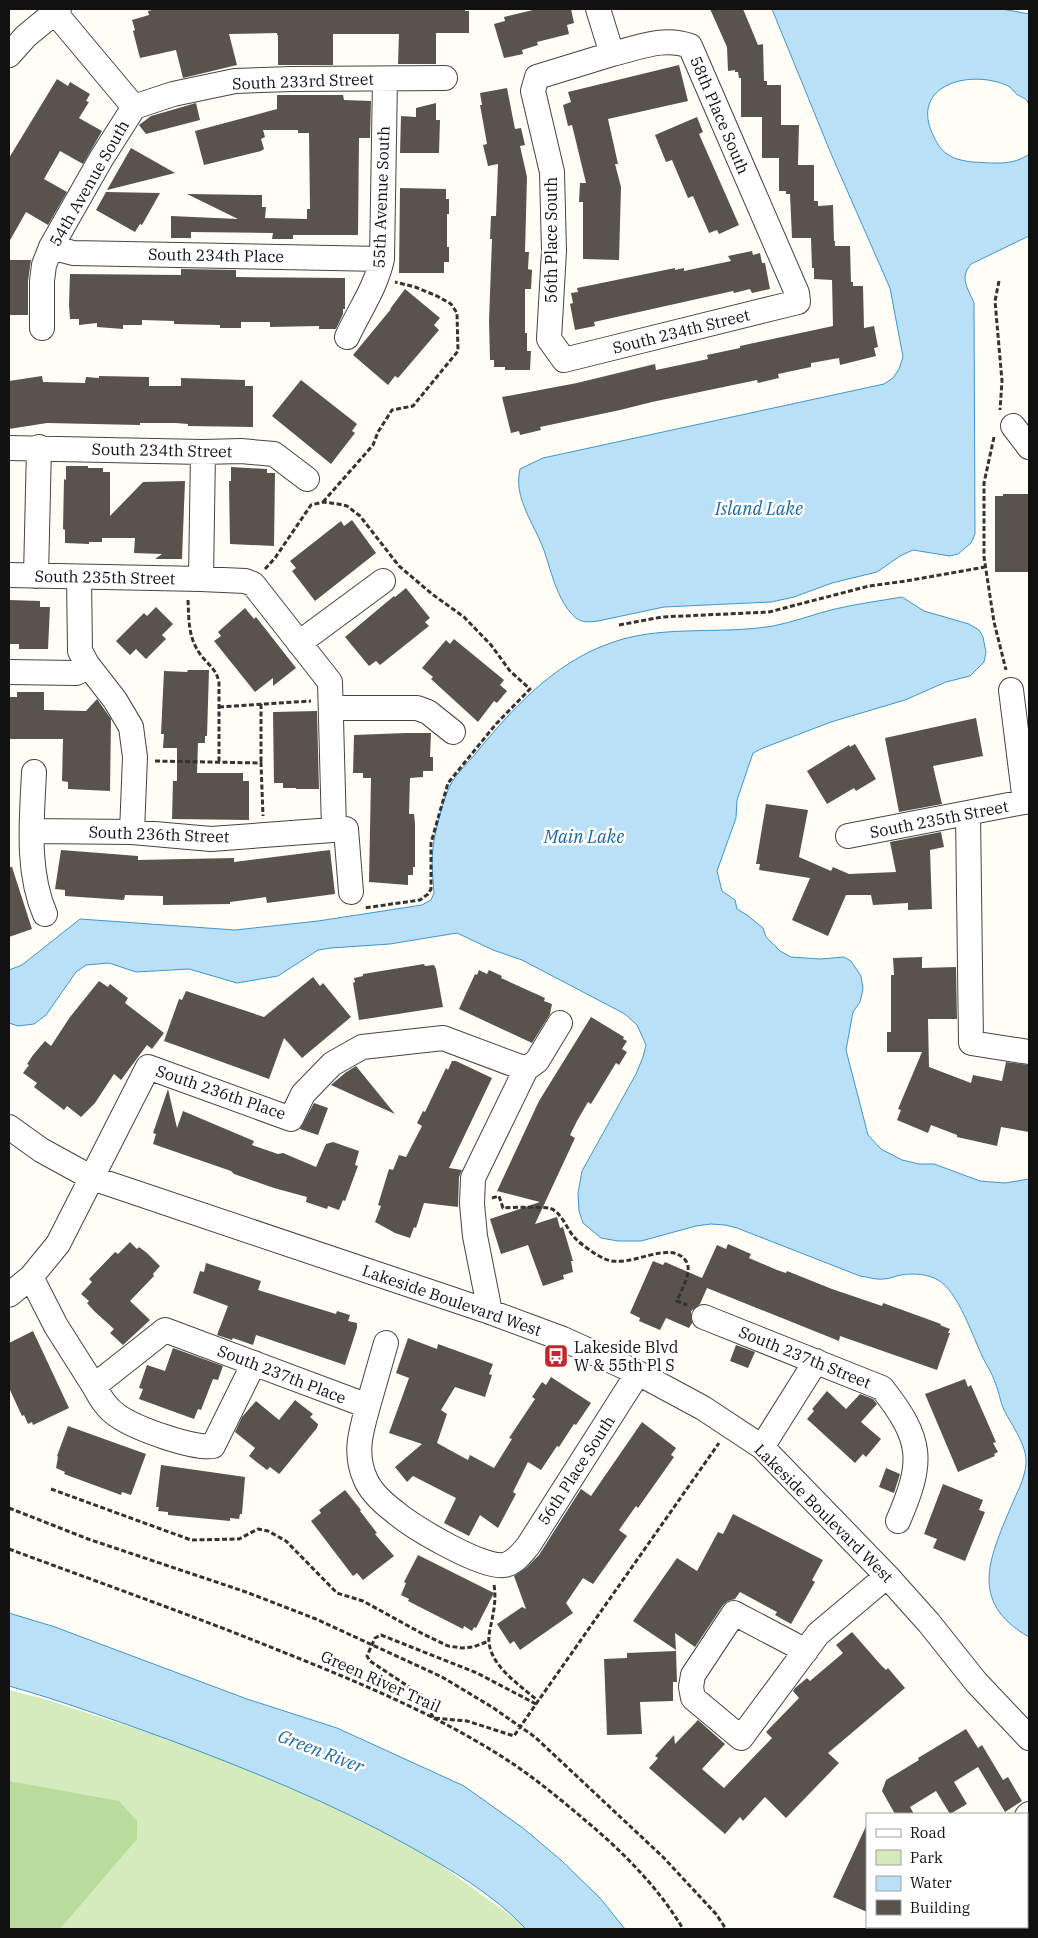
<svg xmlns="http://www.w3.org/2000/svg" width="1038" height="1938" font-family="'IBM Plex Serif',serif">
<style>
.green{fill:#d5ebbd}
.forest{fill:#b9dc9c}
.water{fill:#b9e0f7;stroke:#3f96cf}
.building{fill:#5a524d}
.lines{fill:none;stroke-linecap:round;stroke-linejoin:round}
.minor-casing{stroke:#444;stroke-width:26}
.path{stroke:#333;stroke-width:3;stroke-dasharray:5 2.5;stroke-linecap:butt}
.minor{stroke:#fff;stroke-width:24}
.labels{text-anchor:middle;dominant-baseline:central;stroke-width:5;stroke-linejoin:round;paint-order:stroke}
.street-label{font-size:16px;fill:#111;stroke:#fff}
.poi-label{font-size:16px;fill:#111;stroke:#fff;text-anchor:start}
.water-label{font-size:18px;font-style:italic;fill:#1768a6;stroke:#fff}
</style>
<rect width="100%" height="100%" fill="#fffdf5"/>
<!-- green -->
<path class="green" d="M9,1690L41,1698L186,1745L231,1762L373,1825L430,1857L529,1929H9Z"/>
<!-- forest -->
<path class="forest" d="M9,1781L119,1801L137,1821V1839L60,1929H9Z"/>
<!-- water -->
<path class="water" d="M772,9H1002L1029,14V104C1026,98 1023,98 1018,95C1013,92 1012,87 1006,85C968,69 908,86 934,137C942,155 954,160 973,162C992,163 1014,166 1029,154V236L971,264C959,278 968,288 974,303L975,534L971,543L958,554L950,556L913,550L900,556L877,572L832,583L794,597L771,602L664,607L598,621C590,622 582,623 576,618C556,601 551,568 542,545C534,526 522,508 519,488C518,481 519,475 520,469L543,458L884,384L893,378L899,369L903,357L890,288L832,156Z
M902,597L924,611L969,624L979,630L983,637L986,652L984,662L970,676L946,682L905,700L831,722L763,748L753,753L737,800L736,818L717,871L722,891L735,900L737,909L747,915L763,928L766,937L780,951L791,957L820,959L844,957L851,961L861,976L863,989L860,1002L853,1012L846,1050L868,1135L881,1149L902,1160L919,1164H934L980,1181L1005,1183L1029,1179V1637C966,1601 991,1555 1013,1502C1019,1488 1025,1478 1026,1463C1027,1445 1012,1426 1004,1410C1000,1402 999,1391 995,1382C992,1373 987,1366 983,1358C973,1337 958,1291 938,1280C928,1274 913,1273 901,1275C895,1276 890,1279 883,1279C876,1280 868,1277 860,1276L737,1228L725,1225L711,1224L696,1226L641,1241H618L601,1238L583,1223L579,1211L578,1193L582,1171L636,1074L643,1057L646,1045L642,1036L637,1025L625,1014L522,960L493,950L457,933L390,944L331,948L318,950L278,976L237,983L189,969L136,972L109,963L86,965L76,972L46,1015L34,1024L18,1026L9,1023V970L22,965L80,919L235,930L318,921L422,905L431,900L434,893C433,878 431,862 433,848C435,830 443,798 452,782C458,772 468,763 476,753C512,709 553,664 608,644C659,624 719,635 773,626C794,622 814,614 835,609C856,604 879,601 902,597Z
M9,1613L55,1627L247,1699L337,1728L464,1786L523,1828L562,1861L600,1898L625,1929H526C493,1894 450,1869 409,1846C332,1803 250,1770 167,1739C114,1720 62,1701 9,1686Z"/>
<!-- building -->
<path class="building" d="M156,9H208V10H235V9H465V11H469V33H436V64H398L399,34H333V65H278V35H277V33L229,34L237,65L183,78L176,50L140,58L133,31L135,30L132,20L149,15L148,11Z
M537,9H571L574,23L567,25L569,34L537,42L538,45L522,50L523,54L504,58L494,24L505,21L504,17Z
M710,9H743L758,45L763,44L764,81H767V85H781V125H799L798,165H814V201H818V206L833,205L834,241H835V246H850L851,282H853V286H863L864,328L874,326L878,347L874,348L876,356L840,365L839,358L811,363V367L778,374L779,378L758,383L757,380L652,402L620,410L540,427L541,430L520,435L519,431L511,433L502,397L577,383L655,364L656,370L708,359L707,355L740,348V346L833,326L832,280L814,279V268H812L811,238H792L790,194H786V191H779V158H762V117H741V78H739L738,72H735V70L728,71L727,47Z
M679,65L688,101L608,119L618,164H615L621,187L619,260L583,259V202H579L580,183H586L572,125L568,126L563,105L571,102L568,92Z
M57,79L68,86L70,82L90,94L86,101L89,102L79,118L102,131L83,164L60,151L44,179L67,192L48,225L26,212L9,242V158Z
M507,88L515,129L521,128L525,145L520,146L527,177L525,252H529L528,269L532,270L531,289H525V333H527V351H531L530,370H505V367H494V360H490L489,321L492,239H490L491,216H496L498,164L488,166L483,145L487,144L480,105H482L480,93Z
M277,95H343L344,100L371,101L370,138H359L358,235H293V239H272L273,233L191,232V238H171V216L238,219L187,194L262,195V207H266L265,218L307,219V209H310L309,133H298V130H263L265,137L261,139L264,149L261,151L204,165L195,131L277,109Z
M196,103L200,120L146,134L139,125L151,116Z
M436,103V120H440L439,153H400L401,116L416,117V108Z
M697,117L703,132L699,134L739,225L719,234L717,230L709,233L693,196L688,198L672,160L666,162L655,135Z
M131,148L175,173L107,190Z
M400,188L446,189V199H449V214H447V247H449V262H444V273H399Z
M106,192L160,193L142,225L140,224L135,232L96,210Z
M752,251L753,255L760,253L762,263H765L770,289L752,293L750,289L734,293L733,291L594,322L595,326L575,330L570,304L573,303L571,293L578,292L577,288L675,268V270L684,268V271L731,261L728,256Z
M9,260H31L28,281V315H9Z
M181,269L236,270V277L345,278V309H343V314L336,329H319V326L270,327V322H241V328H220V325L174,324V321L142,320V325H123V329L97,327V323L79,325V319H70L69,305L70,274L181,275Z
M405,289L440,318L434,325L439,330L398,378L395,376L388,385L353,355L391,309H390Z
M42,376L43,382L85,383L86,377L99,378V376L149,377V386H181V378L245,380V386H253V427L188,426V424L175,423H140V425L47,423L9,429V381Z
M301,380L357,424L352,431L355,433L331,464L272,416Z
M66,466H88V468H103V472H110V516L143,482L185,481L182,559H155L162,554L134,553L135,538H102V542H89V544L65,543V530L63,529L64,479L66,480Z
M231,467L267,469V473H275L274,546L230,544L229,481H231Z
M1003,494H1029V572H995V496H1003Z
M352,520L376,553L315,601L292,571L296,568L290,561L341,521L344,526Z
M406,588L430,618L425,622L429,626L380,665L376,661L369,666L345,637L394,596L395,597Z
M9,600L40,601V607H50L48,649H19V644H9Z
M156,607L173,624L162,635L166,639L146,659L136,649L130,655L116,641L144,613L147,616Z
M245,608L254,619L256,617L296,668L273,686V678L255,692L214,641L221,636L218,632Z
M454,639L504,680L500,685L507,691L497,703L494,701L478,722L431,679L433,677L422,668L446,640L450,644Z
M188,670H209L207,736H205V743H198L197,773H243V781H249V820L172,819L173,781H177V748H163L164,734H161L164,671L187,672Z
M17,692H44V710L86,711L97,699L111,719L110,791L68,789V782L62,781L63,739H9V697H17Z
M317,711L319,789H296V788H283V783H274L273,712Z
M976,718L983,756L933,766L942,804L899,812L885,738Z
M406,733H431L430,757H433V771H423V777L410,778L409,814H414L415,823V867H413V875H408V885L369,882L371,778H363V773H353L354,735Z
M855,744L876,779L856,791L854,788L827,804L807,771L849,745L850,747Z
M766,804L808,810L799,857L831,871L833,867L849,874L896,872L890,842L941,832L944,847L930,850L932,909L908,910V903L873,905L871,895H846L828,936L792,920L810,878L759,870L760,864H756Z
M61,850L138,856V860L234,858V862L330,850L335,894L267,903L266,897L230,902V904L163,905V896L125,895L124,900L65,896V890L55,889Z
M9,867H12L32,929L9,937Z
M922,957V968L956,967L957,1019H928L929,1067L971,1083L973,1075L1002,1081L1006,1062L1029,1065V1132L1001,1127L997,1146L957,1137V1135L931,1125L928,1133L897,1120L901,1110L898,1109L922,1052H887V1032H891V975H894L893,958Z
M424,964L425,966L434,965L436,969L443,1007L359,1020L353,983L355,982L354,978L363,976V974Z
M479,970L487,974L489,970L502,976L501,978L545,998L544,1001L552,1004L550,1014L532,1043L459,1009L475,974L477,975Z
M313,977L320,986L323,983L351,1017L302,1058L284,1038L269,1079L164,1041L179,999L182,1000L186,991L264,1017Z
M99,981L108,987L110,984L128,998L125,1003L164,1033L152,1049L147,1045L121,1080L114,1074L95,1103L81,1117L67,1106L64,1110L34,1087L37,1083L23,1073L29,1065L27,1064L33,1055L45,1041L51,1046L70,1017Z
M591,1017L624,1037L623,1039L627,1041L622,1049L627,1052L619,1065L616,1063L591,1104L588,1102L577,1121L570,1135L575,1138L535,1224L557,1217L560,1228L563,1227L573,1261H571L573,1272L563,1275L564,1279L543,1286L528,1245L501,1254L490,1219L540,1202L497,1191L539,1101Z
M452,1061H456L492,1078L449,1168L462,1170L459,1177L458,1207L424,1203L416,1228L414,1227L410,1238L395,1233L375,1222L381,1206L378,1205L389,1169L393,1170L399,1155L406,1157L422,1126L417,1123L423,1111L425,1112L446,1068L448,1070Z
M356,1066L395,1114L331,1085L345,1073Z
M168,1089L177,1128L183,1111L254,1141L252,1145L278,1154L283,1153L316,1167L326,1144L333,1142L359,1151L355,1165L358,1166L345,1201L343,1200L339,1210L328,1206L327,1209L306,1202L307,1197L274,1188L234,1174L231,1171L153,1144L156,1134L153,1133Z
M314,1103L328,1108L318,1135L300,1129Z
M130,1242L137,1249L139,1247L147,1253L160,1266L153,1274L154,1276L130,1301L150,1320L123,1345L110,1333L114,1329L94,1311L87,1303L89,1301L81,1294L92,1282L89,1279L115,1252L118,1254Z
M728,1244L751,1254L749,1258L777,1270L786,1273L787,1271L832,1289L882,1306L883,1303L941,1324L940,1325L950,1329L948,1333H950L937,1370L840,1336L839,1341L707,1288L700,1304L691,1311L692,1323L689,1328L666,1318L660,1330L639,1321L640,1318L630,1313L653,1261L663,1265L665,1262L702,1278L717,1245L726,1249Z
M206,1263L261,1281L258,1290L336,1314L337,1311L350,1315L348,1321L357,1323V1328L345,1365L256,1335L253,1345L233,1338L232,1340L217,1335L228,1306L193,1293L200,1271L204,1272Z
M33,1331L69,1408L33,1425L32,1422L28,1424L24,1415L22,1416L9,1388V1343Z
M408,1338L437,1349L438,1344L493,1364L489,1374L492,1375L485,1397L455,1387L441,1410L447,1414L437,1443L468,1460L470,1455L494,1468L512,1439L509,1438L535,1399L532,1397L542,1382L546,1385L551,1377L591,1403L576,1425L574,1424L559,1447L557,1446L541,1470L528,1462L513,1492L516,1494L498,1528L480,1515L469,1536L444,1523L456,1498L413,1476L407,1482L395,1467L422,1444L389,1433L409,1378L396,1373Z
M736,1345L755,1352L748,1368L730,1361Z
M173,1348L223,1366L218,1380L213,1379L201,1410L198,1409L194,1419L139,1399L143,1389L139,1388L147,1365L165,1371Z
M965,1379L968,1387L971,1385L996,1442L993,1443L998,1452L994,1454L995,1456L958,1472L925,1394Z
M827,1391L846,1409L860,1394L873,1399L877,1404L861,1422L881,1439L866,1457L863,1454L855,1463L807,1419L814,1411L812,1409Z
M295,1400L313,1414L310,1417L318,1424L317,1428L281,1472L279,1474L270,1467L267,1470L249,1456L255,1448L235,1432L242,1417L256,1401L279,1420Z
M642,1422L676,1448L671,1455L674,1457L638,1508L636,1506L619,1530L627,1536L593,1584L583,1578L566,1603L573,1613L520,1650L514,1641L510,1644L497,1624L522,1607L526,1609L514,1576L526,1568L539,1555L581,1489L591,1496Z
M68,1426L146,1454L131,1495L122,1492L121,1495L64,1474L65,1472L56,1468L58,1457L57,1456Z
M161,1465L245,1477L242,1514H240L239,1519L230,1518V1521L168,1515V1512L158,1511L159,1507H156Z
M886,1468L900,1474L894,1493L879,1487Z
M943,1484L983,1500L979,1510L985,1512L965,1561L933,1548L937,1539L924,1534Z
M345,1490L361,1510L360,1511L377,1533L375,1534L394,1556L363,1580L357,1573L353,1576L311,1521L321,1513L319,1510Z
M733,1514L823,1560L812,1580L815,1582L791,1624L775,1615L777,1612L740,1592L735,1599L728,1601L723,1605L695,1647L675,1633L676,1650L633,1621L677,1558L697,1571L718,1532L723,1534Z
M418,1555L494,1593L476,1628L474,1627L472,1631L464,1626L463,1629L408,1601L409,1599L401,1595L406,1583L404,1582Z
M852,1632L880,1664L886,1670L888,1668L905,1688L828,1753L839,1763L786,1818L765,1797L743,1821L740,1817L725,1834L649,1768L658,1758L655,1756L674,1735L675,1744L698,1720L725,1744L702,1769L724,1788L772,1738L766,1732L799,1698L793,1691L795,1688L807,1678L810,1681L843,1653L836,1645Z
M676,1651L677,1682H673V1701L640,1702L642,1734L607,1735L604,1659L627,1658V1653Z
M966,1729L978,1748L982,1745L1003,1780L1008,1777L1022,1801L1005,1812L978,1767L954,1782L967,1804L950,1814L936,1791L910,1807L914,1814H895L882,1791L886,1780L919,1760L918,1758Z
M867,1824V1912L833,1897Z"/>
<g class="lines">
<defs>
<path id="minor" d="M52,9L134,107
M598,9L612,54C638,48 664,36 690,46L797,293L798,302L564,360L549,339L554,251L552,172L533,91L537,77L612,54
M9,55L26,36L59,9
M134,107L173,94L235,81L292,79L445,78
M51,247L73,253L382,259
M42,328V281L44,265L51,247L101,159L134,107
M347,337C359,311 376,287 382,259L385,79
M1013,426L1029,447
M9,448L203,452L241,451L274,454L307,479
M203,452L201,579L245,581L253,584L330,682L334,829
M9,575L201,579
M36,576L39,447
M79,577L80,651L87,664L115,700L131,727L135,757L132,832
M299,643L383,581
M9,672L76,673L89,667
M1011,690L1025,802
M331,708H417L428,712L453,732
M34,772C32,818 26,870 45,914
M968,814L971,1043L1029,1052
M33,831L132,832L211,839L346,829L351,892
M848,836L1029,801
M9,1127L41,1150L92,1178L490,1312L563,1339L638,1373L703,1408L762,1447L887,1576L929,1623L976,1682L1029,1738
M31,1277L56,1326L94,1386L165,1330L368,1406C361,1431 354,1453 365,1478C370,1491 383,1503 395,1512C412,1527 483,1569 504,1565C515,1563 521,1554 528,1546L638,1373
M9,1295L31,1277L58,1244L148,1067L291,1119L303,1094L332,1064L362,1047L443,1038L526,1069
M490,1312L475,1236L472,1204L473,1178L526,1069L537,1061L560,1023
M704,1317L882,1388C923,1440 924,1461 898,1521
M94,1386C100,1397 106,1408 118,1416C135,1428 192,1449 213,1446L254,1363
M368,1406L386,1343
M762,1447L816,1361
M806,1651L734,1613L693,1675L691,1687L693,1698L741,1738L818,1634L887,1576
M1027,1816L1029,1814
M902,1929V1927
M974,1929L975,1927"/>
</defs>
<!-- minor casing -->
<use href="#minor" class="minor-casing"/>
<!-- path -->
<path class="path" d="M999,281L995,301L1002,381L1000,410
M994,437L984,483V557L994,622L1006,670
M323,502L373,445L378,432L392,410L413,406L458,351L457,313L451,304L437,296L415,287L395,282
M265,569L275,558L311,505L323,502L338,504L347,506L360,516L399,566L432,594L464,617L491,645L510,671L530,689L496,724L448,783L431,843V889L428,894L420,900L364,908
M188,600C189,620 188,637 200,654C207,664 217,669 219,683V762
M619,625L662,617L769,612L869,586L906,581L985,567
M261,704V763
M219,707L311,701
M155,761L261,763L263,816
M492,1198L499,1196L503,1208C508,1207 544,1207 549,1208C562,1211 567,1231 576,1239C583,1246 596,1255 605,1259C630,1270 669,1238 686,1261C693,1271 681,1290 677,1301L687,1305
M51,1489L191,1540L239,1539L258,1529L268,1531L286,1541L337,1593L363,1601L423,1634L448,1646L462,1648L473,1647L489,1641
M9,1508L88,1539L246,1592L316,1619L442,1677L492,1707L535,1737L663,1857L716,1914L726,1929
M9,1549C95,1581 183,1612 268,1646C348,1678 428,1710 501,1756C531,1775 559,1798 586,1821C622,1851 659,1888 683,1929
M494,1585C497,1602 492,1618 489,1635C486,1664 519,1684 538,1701
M536,1704L477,1673L381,1635L375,1638L367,1656L370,1661L427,1699L433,1718L467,1721L514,1736L536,1704L719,1443"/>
<!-- minor -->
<use href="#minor" class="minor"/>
</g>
<!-- icons -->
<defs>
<symbol id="bus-square" viewBox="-11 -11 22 22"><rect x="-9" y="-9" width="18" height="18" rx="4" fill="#c4262e" stroke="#fff"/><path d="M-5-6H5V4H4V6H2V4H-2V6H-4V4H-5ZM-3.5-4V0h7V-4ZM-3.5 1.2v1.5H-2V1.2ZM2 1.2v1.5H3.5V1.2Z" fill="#fff"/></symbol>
</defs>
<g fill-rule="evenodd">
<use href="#bus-square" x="542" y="1342" width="28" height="28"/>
</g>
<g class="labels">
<!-- street labels -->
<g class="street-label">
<text transform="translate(303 81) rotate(-2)">South 233rd Street</text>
<text transform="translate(720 115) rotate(67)">58th Place South</text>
<text transform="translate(89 183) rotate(-60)">54th Avenue South</text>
<text transform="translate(381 197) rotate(-88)">55th Avenue South</text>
<text transform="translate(551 240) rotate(-90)">56th Place South</text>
<text transform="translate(216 255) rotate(1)">South 234th Place</text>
<text transform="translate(681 331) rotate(-14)">South 234th Street</text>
<text transform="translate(162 450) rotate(1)">South 234th Street</text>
<text transform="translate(105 577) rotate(1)">South 235th Street</text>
<text transform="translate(939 819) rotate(-11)">South 235th Street</text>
<text transform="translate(159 834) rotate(2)">South 236th Street</text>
<text transform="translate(221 1092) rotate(19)">South 236th Place</text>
<text transform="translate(452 1300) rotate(19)">Lakeside Boulevard West</text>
<text transform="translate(805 1357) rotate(22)">South 237th Street</text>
<text transform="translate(282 1374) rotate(21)">South 237th Place</text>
<text transform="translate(576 1470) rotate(-57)">56th Place South</text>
<text transform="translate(824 1513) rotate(45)">Lakeside Boulevard West</text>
<text transform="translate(381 1681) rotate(24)">Green River Trail</text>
</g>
<!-- poi labels -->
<g class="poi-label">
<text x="574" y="1347">Lakeside Blvd<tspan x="574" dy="18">W &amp; 55th Pl S</tspan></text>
</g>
<!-- water labels -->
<g class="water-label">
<text x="759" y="508">Island Lake</text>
<text x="584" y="836">Main Lake</text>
<text transform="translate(321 1751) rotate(21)">Green River</text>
</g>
</g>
<!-- border -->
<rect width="1038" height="1938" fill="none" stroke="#111111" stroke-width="20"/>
<!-- legend -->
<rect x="866" y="1813" width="162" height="115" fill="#ffffff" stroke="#a0a0a0"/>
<rect x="876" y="1829" width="25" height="8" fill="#ffffff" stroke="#a0a0a0"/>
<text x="910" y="1838" font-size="15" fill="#111111">Road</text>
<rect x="876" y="1850" width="25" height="15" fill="#d5ebbd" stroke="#a0a0a0"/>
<text x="910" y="1863" font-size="15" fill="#111111">Park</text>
<rect x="876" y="1876" width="25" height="15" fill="#b9e0f7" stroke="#a0a0a0"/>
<text x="910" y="1888" font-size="15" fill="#111111">Water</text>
<rect x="876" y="1900" width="25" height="15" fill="#5a524d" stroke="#a0a0a0"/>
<text x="910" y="1913" font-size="15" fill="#111111">Building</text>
</svg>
